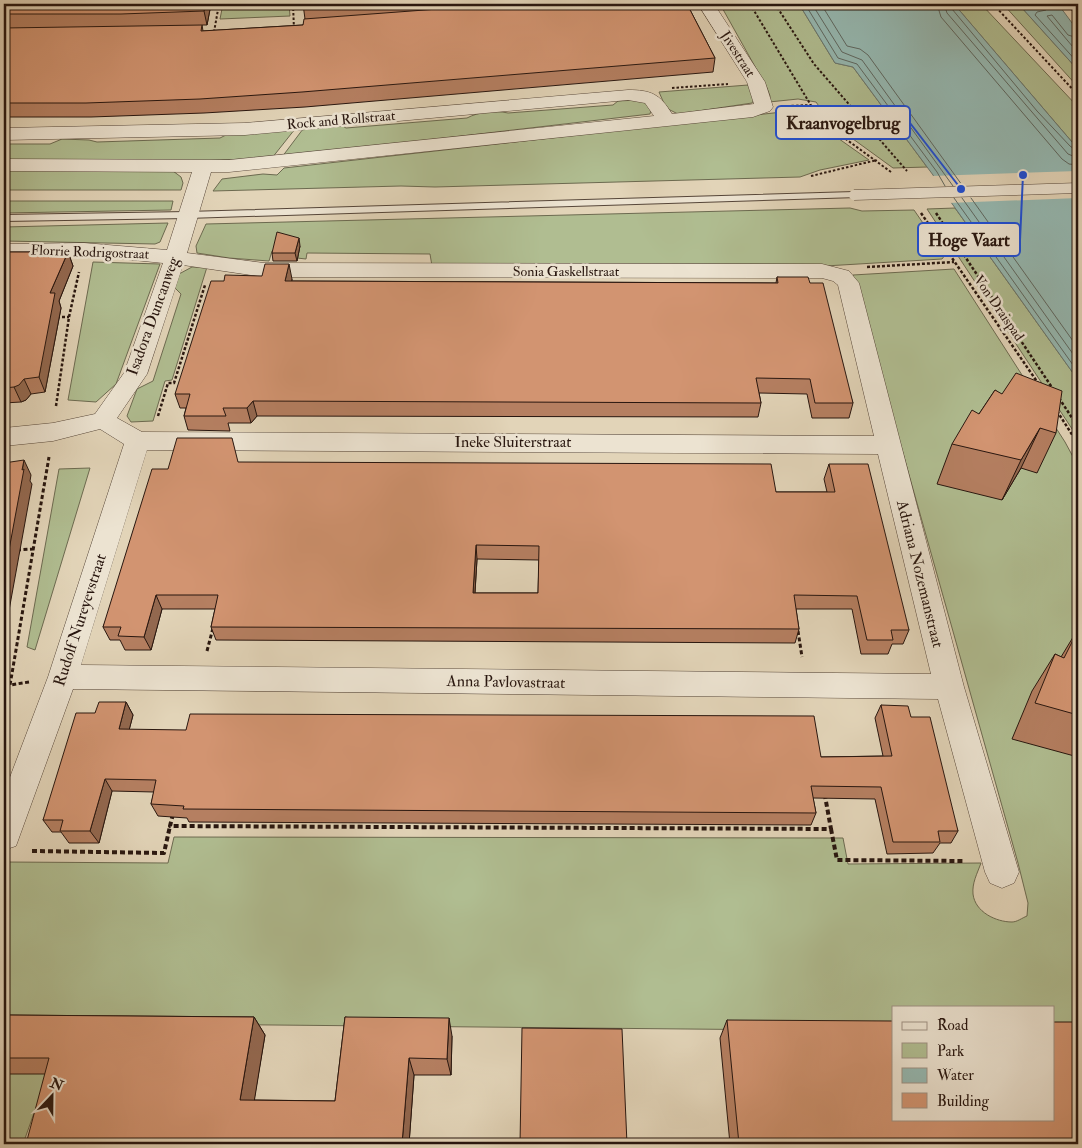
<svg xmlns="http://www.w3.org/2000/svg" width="1082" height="1148" font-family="'IM FELL Double Pica',serif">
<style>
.green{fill:#b0bd91;stroke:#6c6a50}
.water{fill:#95b8b1;stroke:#697770}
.pier{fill:#e2d4b8}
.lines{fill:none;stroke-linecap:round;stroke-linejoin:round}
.shore{stroke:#5e6760;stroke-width:1}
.service-casing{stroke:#564639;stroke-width:2}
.minor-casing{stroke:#564639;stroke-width:1}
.path-far3{stroke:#28160f;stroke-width:2;stroke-dasharray:2.5 2;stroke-linecap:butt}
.path-far2{stroke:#28160f;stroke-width:2.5;stroke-dasharray:3 2;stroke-linecap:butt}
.path-far1{stroke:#28160f;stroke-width:3;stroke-dasharray:4 2.5;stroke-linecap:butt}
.path{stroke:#28160f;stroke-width:4;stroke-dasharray:5 3;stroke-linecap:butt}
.service{fill:#ece3d1;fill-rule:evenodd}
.minor{fill:#ece3d1;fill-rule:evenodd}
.service-bridge-casing{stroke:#564639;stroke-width:11;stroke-linecap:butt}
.service-bridge{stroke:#ece3d1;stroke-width:10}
.wall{fill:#b57f61;stroke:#28160f;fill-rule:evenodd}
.shaded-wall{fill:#93684f;stroke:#28160f}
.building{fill:#d29471;stroke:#28160f;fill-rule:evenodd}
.labels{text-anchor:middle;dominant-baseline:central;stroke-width:5;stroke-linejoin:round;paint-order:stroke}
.far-street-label{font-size:14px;fill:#28160f;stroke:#ece3d1}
.street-label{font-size:16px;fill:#28160f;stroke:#ece3d1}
.leader{fill:none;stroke:#1d4ed8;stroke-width:2}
.callout-dot{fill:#1d4ed8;stroke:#ece3d1;stroke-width:2}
.callout{fill:#ece3d1;stroke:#1d4ed8;stroke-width:2}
.callout-label{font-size:18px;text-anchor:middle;font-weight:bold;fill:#28160f}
</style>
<rect width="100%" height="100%" fill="#e2d4b8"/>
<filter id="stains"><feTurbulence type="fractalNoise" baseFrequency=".004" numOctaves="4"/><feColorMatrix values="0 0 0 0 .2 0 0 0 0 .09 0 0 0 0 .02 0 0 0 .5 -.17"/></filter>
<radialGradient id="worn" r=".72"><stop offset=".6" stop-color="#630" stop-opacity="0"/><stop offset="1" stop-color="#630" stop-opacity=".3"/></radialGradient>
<!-- green -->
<path class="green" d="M223,4H289L290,16L220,19Z
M720,4H799L835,63L853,67L927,167L893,168L831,123L816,102L798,99L769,102L770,96L767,88Z
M954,4H981L1078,107V149Z
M1003,4H1050V5L1023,9L1078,70V87Z
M748,85L755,98L752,103L678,114L666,108L659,92Z
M638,100L646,102L651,110L650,114L282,157L303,129L341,125L346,128L467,118C478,112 495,110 508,113L613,105L618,101Z
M800,110L809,112L825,129L869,160L820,170L800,177L435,187L401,186L213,191L222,179L263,174L277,175L284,168Z
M295,129L272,158L198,161L4,160V144H50L62,139L89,140L97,142L220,138L230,133Z
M4,170L173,171L181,177L183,183L181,190H4Z
M4,201H173L171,210L4,213Z
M850,208L862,211L914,210L945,255L942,259L825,266H432L430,254L307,253L306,259L297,258L299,250L272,251L269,261L229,258L197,253L196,246L206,224Z
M955,208L1078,380V438L927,209Z
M168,223L160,242L155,244L4,241V227Z
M93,262L160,264L116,384L96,402L68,400Z
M192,267H207L172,380L165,381L153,421L131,422L127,416L137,389L153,381L181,294L174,287L179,274Z
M954,269L1065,442L1078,466V1033H1053V1007H893V1031L66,1023L23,1144H4V865L5,862L168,863L174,837L843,838L848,864L981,863C977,874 972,883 973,894C975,912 996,922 1012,922C1017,922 1022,918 1027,916L1028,903L1018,863L853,275Z
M90,468L35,650L27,647L59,469Z"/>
<!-- water -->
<path class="water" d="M799,4H954L1078,149V380L938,184L933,175L853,67L835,63Z
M1049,4H1058L1078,31V70L1022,8L1050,5Z"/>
<!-- pier -->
<path class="pier" d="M1078,171V198L948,203L931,176Z"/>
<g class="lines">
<!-- shore -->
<path class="shore" d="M805,4L838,58L857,64L937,172L945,186
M812,4L842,52L862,60L953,186
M821,4L847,46L860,49L868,55L962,185
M937,4L941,17L1062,159L1069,164L1078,165
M944,4L947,13L1068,154L1078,158
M951,4L952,9L1037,111L1070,146L1078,152
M1048,4L1046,10L1037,12L1035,15L1078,63
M1078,38L1068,35L1052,15L1047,16L1078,53
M954,198L1078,372
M962,198L1078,361
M971,198L1078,348"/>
<defs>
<path id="service" d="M854,192L859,195L858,197L187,218L4,221V215L187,212Z"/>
<path id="minor" d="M698,4H714L765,82L773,107L770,111L753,117L229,172H211L187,253L264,263L822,264L849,271L859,283L964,687L1019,872L1014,883L1002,888L990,883L985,872L938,699L73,689L20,835L16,846L4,850V793L48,677L124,444L100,429L53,441L4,446V428L53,423L95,414L124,373L163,263L84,255L4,256V244L84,243L167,250L192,172L4,171V159L229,160L654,116L645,103L628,100L245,135L4,140V128L245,123L628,90C651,90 660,94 672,114L754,104L747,82ZM183,265L264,277L822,278L833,281L838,285L874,436L142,432L117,418L147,374ZM147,450L878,454L931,674L81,665Z"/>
</defs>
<!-- service casing -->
<use href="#service" class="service-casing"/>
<!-- minor casing -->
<use href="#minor" class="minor-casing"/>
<!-- path-far3 -->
<path class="path-far3" d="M293,4L294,30
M750,4L815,112L843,137L891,172
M775,4L814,64L907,171
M993,4L1078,95
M214,32L219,4
M672,88L728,84
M787,106L811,105
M811,176L877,160"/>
<!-- path-far2 -->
<path class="path-far2" d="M921,213L1038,383
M936,213L1053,389
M867,267L954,262
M57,317H69
M1059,398L1078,427
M56,406L69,317L79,272
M1057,411L1078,444
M158,416L168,383H174L205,285"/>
<!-- path-far1 -->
<path class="path-far1" d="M17,550L33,549
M798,631L802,657
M207,651L213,628
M29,682L10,685L49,457"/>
<!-- path -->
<path class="path" d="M173,814L170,826L831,829L825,796
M831,829L837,860L965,861
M32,851L164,853L170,826"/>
<!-- service -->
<use href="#service" class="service"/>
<!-- minor -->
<use href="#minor" class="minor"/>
<defs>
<path id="service-bridge" d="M854,195L1078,188"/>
</defs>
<!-- service-bridge casing -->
<use href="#service-bridge" class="service-bridge-casing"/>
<!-- service-bridge -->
<use href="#service-bridge" class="service-bridge"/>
</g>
<!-- wall -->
<path class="wall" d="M4,4H211L207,25H202L203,31L303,25L305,19L303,4H687L715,58L713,72L305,107L204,113L91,117H4Z
M1067,4H1078V20L1070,7Z
M300,246L297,261H273L272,253Z
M4,252H68L73,266L59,301L61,308L45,392L31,394L26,400L21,402L4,403Z
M777,277L810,283L853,403L849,418H812L807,394L759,393L761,403L758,417L257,416L251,423H228L230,431L188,430L184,416L186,408H180L175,394L292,279V281L776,283Z
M995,390L1056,433L1037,473L1021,468L1002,500L937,484L952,444L979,414Z
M829,464L909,630L903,644H892L888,654H861L852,609H796L799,629L795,643L216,640L211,627L215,609H162L151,650H125L120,640H110L103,627L168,469L776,492H827L824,479ZM477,559L539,560L538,593H475Z
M1078,629V757L1012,739L1032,691L1055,654L1061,657Z
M126,702L133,715L129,730L821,757L883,756L875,718L881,705L911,717L958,831L951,843H940L933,853L887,854L875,799L813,798L816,813L811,825L189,822L187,818L158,816L151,804L154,792L112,791L99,843H69L61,832H52L43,820L95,713Z
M4,1015L254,1017L265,1035L254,1100L335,1101L345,1017L452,1036L451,1075H414L409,1144L45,1074H4Z
M727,1020L1078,1144H730L720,1038Z"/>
<!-- shaded-wall -->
<path class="shaded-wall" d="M206,4H211L207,25L204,11Z
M299,238L300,246L297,261L295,253Z
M68,252L73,266L59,301L61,308L45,392L39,377L50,293Z
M289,264L292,279L288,296L285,281Z
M24,379L31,394L26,400L21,402L14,387Z
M253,401L257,416L251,423L247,408Z
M1040,428L1021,468L1002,500L1021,460Z
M24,460L31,475L30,481L32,484L4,638V577Z
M476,545L477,559L474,607L473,593Z
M156,595L162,609L151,650L144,637Z
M126,702L133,715L126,742L119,729Z
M105,779L112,791L99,843L90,831Z
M254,1017L265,1035L252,1115L240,1100Z
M449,1018L452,1036L451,1075L447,1059Z
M409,1058L414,1075L409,1144H402Z"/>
<!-- building -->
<path class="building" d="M4,4H206L204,11L121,14H4Z
M303,4H339L303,7Z
M505,4H687L715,58L302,92L200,99L86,103H4V28L202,25L201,31L303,25L304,19Z
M277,232L299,238L295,253H272Z
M4,252H68L50,293H55L39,377L24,379L19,385L14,387L4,388Z
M265,264H289L285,281L778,283L777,277H808L810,283H823L853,403H815L810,379L756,378L761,403L253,401L247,408H223L226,416H184L190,394H175L211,281H224L225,275L262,276Z
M1016,373L1062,391L1056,433L1040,428L1021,460L952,444L972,410L979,414L995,390L1002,394Z
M177,438H232L238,462L771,464L776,492H835L829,464H868L909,630H891L893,640H867L857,596L794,595L799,629L211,627L218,595H156L144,637L118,636L121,627H103L152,469H168ZM476,545L539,546L538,593H473Z
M24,460L22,470L24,469L4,577V463Z
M1078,630V715L1035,703L1055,654L1064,658Z
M99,702H126L119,729L186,730L190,714L814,716L821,757L892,756L881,705L908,706L911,717H930L958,831H938L940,842H893L881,787L811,786L816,813L183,809L184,806L151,804L156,780L105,779L90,831H60L63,820H43L76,713H95Z
M4,1015L254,1017L240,1100L335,1101L345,1017L449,1018L447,1059L409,1058L402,1144H26L49,1058H4Z
M727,1020L893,1021V1119H1053V1022H1078V1144H739Z
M522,1028L622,1029L627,1144H520Z"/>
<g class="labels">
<!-- far-street labels -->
<g class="far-street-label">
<text transform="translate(738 54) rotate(57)">Jivestraat</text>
<text transform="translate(341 120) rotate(-5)">Rock and Rollstraat</text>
<text transform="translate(90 252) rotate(2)">Florrie Rodrigostraat</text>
<text x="566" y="271">Sonia Gaskellstraat</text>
<text transform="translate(999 308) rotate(55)">Von Draispad</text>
</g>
<!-- street labels -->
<g class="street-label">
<text transform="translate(153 316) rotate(-70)">Isadora Duncanweg</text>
<text x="513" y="442">Ineke Sluiterstraat</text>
<text transform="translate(920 574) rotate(76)">Adriana Nozemanstraat</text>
<text transform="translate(80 620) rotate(-72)">Rudolf Nureyevstraat</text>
<text transform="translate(506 682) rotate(1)">Anna Pavlovastraat</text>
</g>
</g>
<!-- callouts -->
<path class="leader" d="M961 189L910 123M1023 175L1020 240"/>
<g class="callout-dot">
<circle cx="961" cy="189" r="5"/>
<circle cx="1023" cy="175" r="5"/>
</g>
<g class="callout">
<rect x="776" y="106" width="134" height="33" rx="5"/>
<rect x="918" y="223" width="102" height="33" rx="5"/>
</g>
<g class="callout-label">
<text x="843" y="129">Kraanvogelbrug</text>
<text x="969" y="246">Hoge Vaart</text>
</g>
<!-- margin -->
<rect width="1082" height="1148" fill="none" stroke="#e2d4b8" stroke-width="20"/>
<rect x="5" y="5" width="1072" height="1138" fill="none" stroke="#28160f" stroke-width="2.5"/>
<rect x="10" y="10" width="1062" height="1128" fill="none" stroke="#28160f"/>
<!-- legend -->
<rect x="892" y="1006" width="162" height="115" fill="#ece3d1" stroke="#9e9183"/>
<rect x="902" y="1022" width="25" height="8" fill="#ece3d1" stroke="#9e9183"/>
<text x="937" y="1030" font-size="15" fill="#28160f">Road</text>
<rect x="902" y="1043" width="25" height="15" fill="#b0bd91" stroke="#9e9183"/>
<text x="937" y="1056" font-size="15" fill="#28160f">Park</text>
<rect x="902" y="1068" width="25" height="15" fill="#95b8b1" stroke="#9e9183"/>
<text x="937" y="1080" font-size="15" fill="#28160f">Water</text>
<rect x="902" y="1093" width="25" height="15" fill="#d29471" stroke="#9e9183"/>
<text x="937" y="1106" font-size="15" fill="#28160f">Building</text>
<!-- north arrow -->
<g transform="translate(52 1096) rotate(22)" stroke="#ece3d1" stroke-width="4" paint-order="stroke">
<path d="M0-4L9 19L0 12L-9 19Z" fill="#28160f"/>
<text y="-8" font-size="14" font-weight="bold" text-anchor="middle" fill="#28160f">N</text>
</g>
<rect width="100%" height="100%" filter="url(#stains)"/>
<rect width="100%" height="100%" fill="url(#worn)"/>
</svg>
